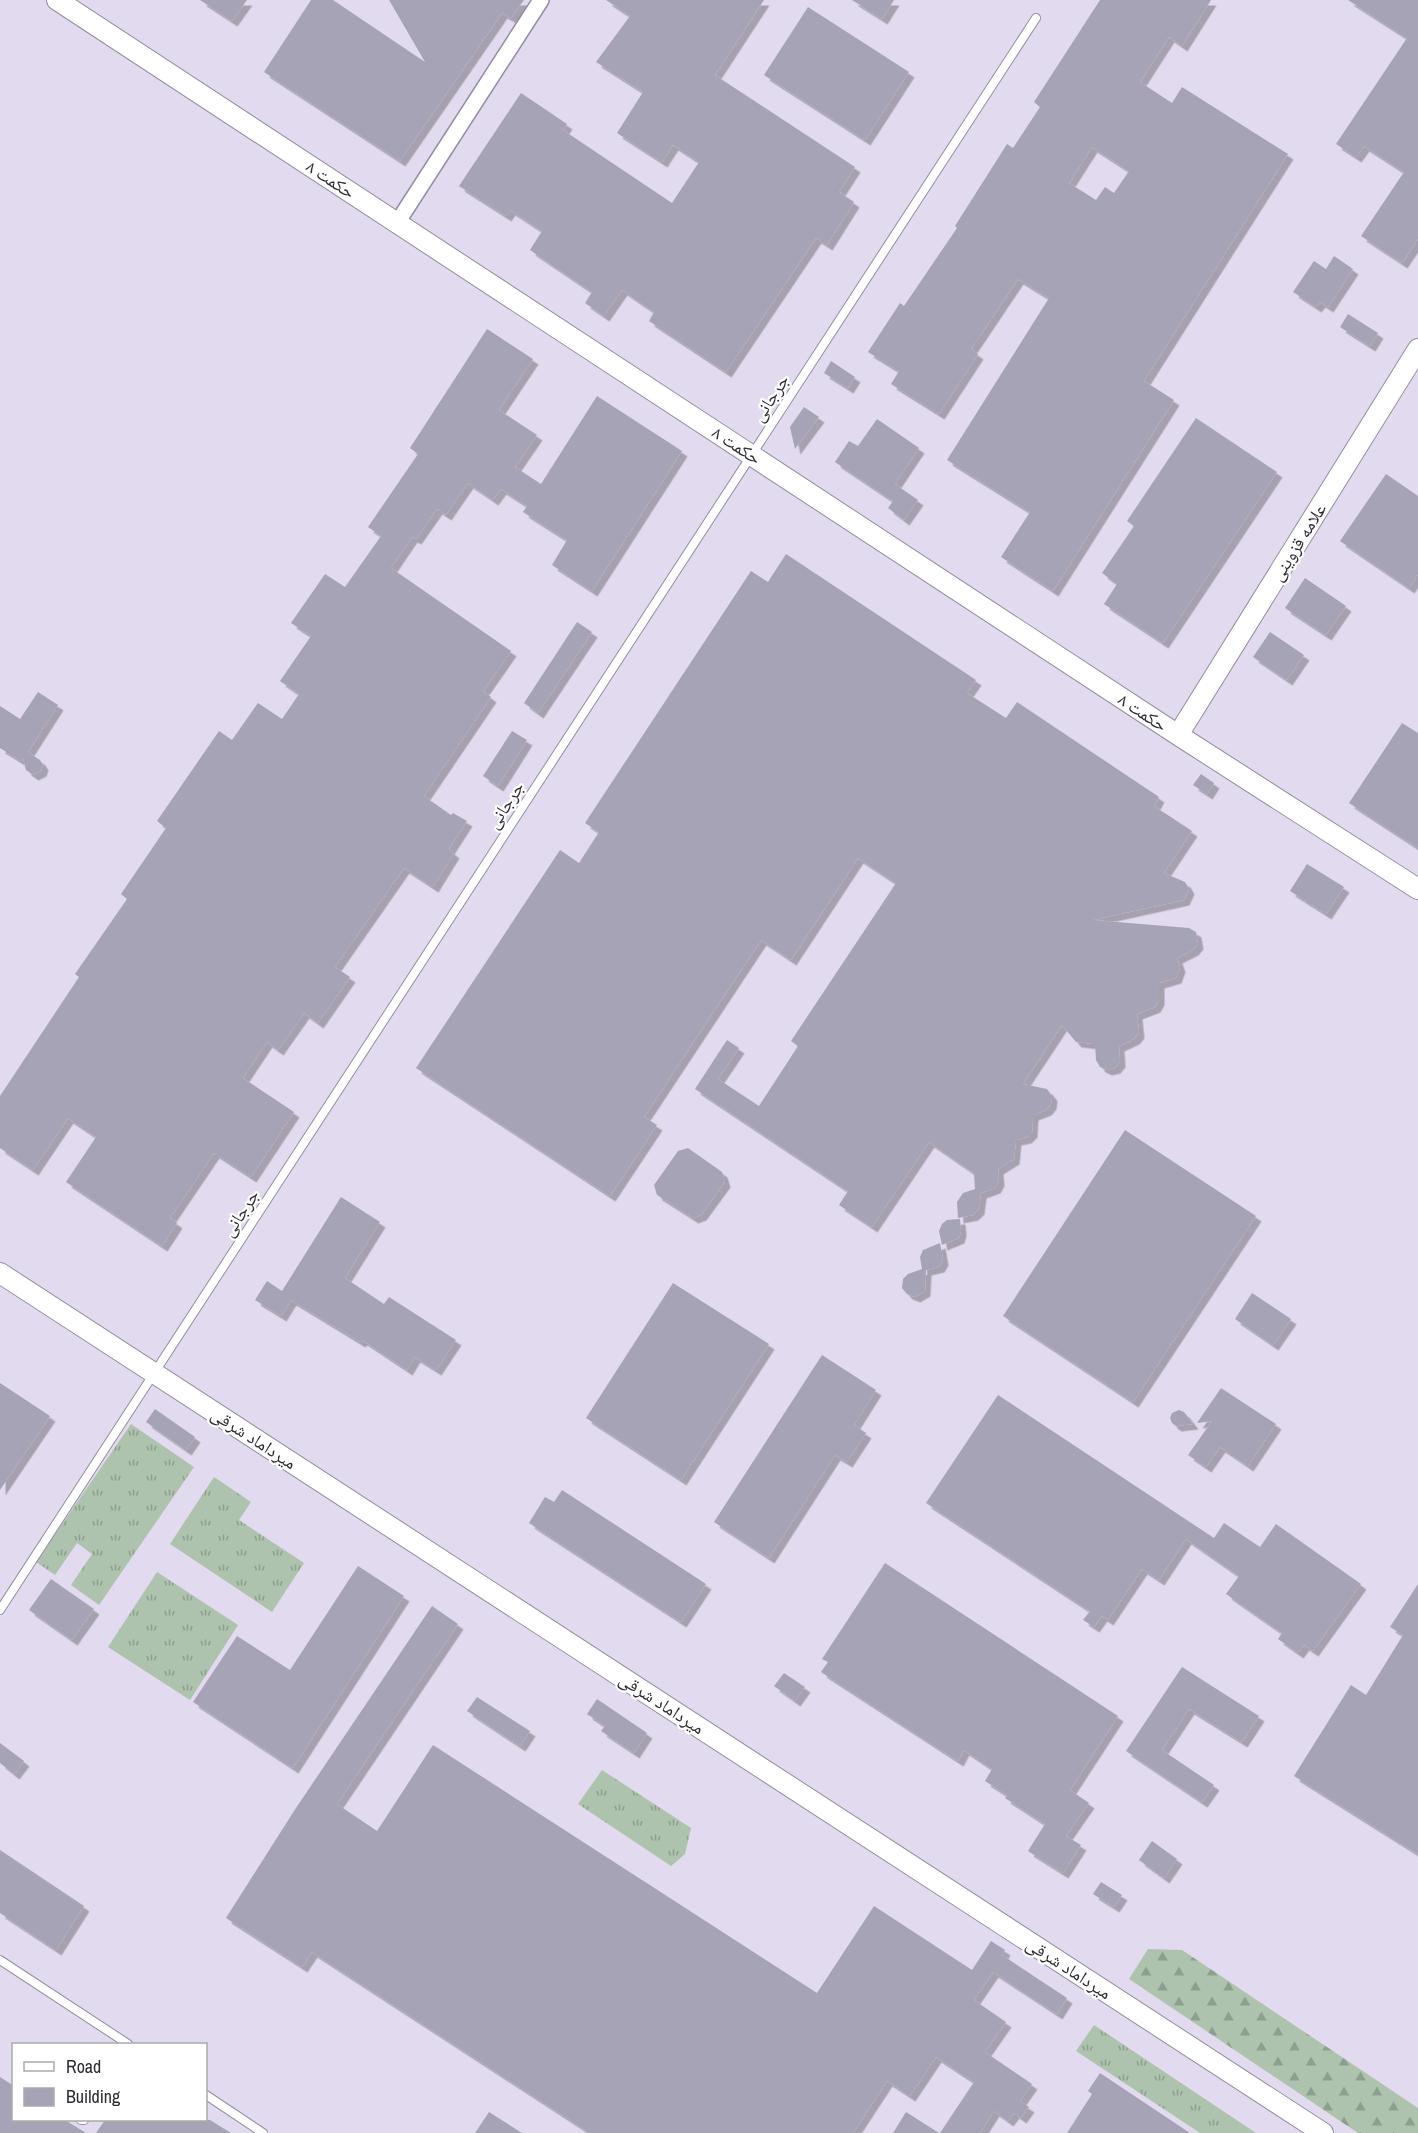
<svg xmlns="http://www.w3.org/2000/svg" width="1418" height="2133" font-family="'Archivo Narrow','Noto Naskh Arabic',sans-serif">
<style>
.grass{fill:url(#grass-tufts)}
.forest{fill:url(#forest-firs)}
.building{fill:#a7a3b7;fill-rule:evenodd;filter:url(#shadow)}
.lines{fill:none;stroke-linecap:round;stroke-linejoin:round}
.service-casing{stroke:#948da0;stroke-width:10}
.minor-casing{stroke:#948da0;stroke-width:18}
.tertiary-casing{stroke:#948da0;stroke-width:22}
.service{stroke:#fff;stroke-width:8}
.minor{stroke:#fff;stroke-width:15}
.tertiary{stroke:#fff;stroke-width:20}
.labels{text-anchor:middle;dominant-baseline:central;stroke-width:4.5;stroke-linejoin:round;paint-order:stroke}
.street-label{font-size:18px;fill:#2d2a32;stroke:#fff}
</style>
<defs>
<pattern id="grass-tufts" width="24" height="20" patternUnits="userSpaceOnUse" patternTransform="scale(1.5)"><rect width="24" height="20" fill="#adc3ad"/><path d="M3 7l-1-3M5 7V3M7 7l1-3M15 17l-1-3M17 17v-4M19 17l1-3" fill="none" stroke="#8d9f8d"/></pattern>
<pattern id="forest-firs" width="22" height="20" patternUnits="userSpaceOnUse" patternTransform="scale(1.5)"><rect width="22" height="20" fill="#adc3ad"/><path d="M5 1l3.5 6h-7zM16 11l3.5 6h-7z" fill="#8d9f8d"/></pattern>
<filter id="shadow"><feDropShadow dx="5.5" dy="5.5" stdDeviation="0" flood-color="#0004"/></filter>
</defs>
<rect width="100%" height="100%" fill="#e2daee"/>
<!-- grass -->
<path class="grass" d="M131,1424L194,1467L99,1605L71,1585L92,1554L77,1543L55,1575L36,1562Z
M214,1477L251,1502L239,1520L304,1563L272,1612L170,1544Z
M157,1572L238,1625L190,1700L108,1647Z
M602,1770L691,1828L685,1854L671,1866L578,1804Z
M1094,2025L1256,2133H1200L1076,2051Z"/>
<!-- forest -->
<path class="forest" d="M1148,1949L1182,1950L1418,2108V2133H1358L1129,1979Z"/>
<!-- building -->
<path class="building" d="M200,0H247L232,21Z
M311,0H333L425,62L389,0H524L511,18L502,13L400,161L264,72Z
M606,0H764L715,75L855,167L839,192L854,202L827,245L816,238L726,372L649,321L654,312L622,290L604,316L585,303L592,292L530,250L542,231L510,210L506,216L459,186L521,93L567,124L563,130L672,203L699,162L673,145L662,162L617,133L643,92L596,62L630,16Z
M852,0H894L882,19Z
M1100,0H1211L1182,46L1169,37L1140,82L1172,103L1182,87L1288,154L1144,381L1174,400L1053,591L1001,557L1030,512L947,460L1049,298L1018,279L971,349L978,354L939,414L891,384L899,371L868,352L900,303L904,306L957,228L955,226L1007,144L1013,148L1040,107L1034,102ZM1092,147L1129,171L1114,193L1105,187L1096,200L1069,183Z
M1348,0H1418V239L1402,263L1361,236L1404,172L1364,146L1356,157L1336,144L1407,38Z
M808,7L909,72L865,140L764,75Z
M1334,256L1353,269L1328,307L1320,302L1316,307L1293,292L1314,261L1326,269Z
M1348,314L1378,333L1370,346L1340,327Z
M487,329L533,359L499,410L537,435L515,467L541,484L597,396L682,451L592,591L552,565L567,540L523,512L527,506L501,489L493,500L468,483L446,515L437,509L416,539L412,537L391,568L511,651L483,691L491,697L424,796L451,815L453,813L467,821L449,849L454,853L433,887L404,868L335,967L350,977L318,1023L304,1013L278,1050L267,1042L243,1078L294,1112L251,1177L214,1153L170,1218L177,1223L162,1246L66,1182L96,1137L68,1118L33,1170L0,1148V1096L79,977L75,974L127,899L121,894L166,828L157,821L219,731L232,740L258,703L282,719L299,694L280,681L311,636L291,623L325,574L345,587L381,536L368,527L418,454L410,448Z
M831,361L855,377L848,388L824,373Z
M804,407L819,417L795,449L790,427Z
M1196,418L1277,472L1163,643L1104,604L1117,584L1102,573L1134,526L1127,521Z
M877,419L919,448L895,484L918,500L904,520L888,508L893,501L835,462L849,441L858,446Z
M1386,474L1418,496V574L1409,588L1340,541Z
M786,554L976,680L967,693L1006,718L1017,702L1159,797L1154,806L1192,831L1164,873L1185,882L1189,889L1184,900L1093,920L1189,928L1196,932L1198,944L1193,950L1177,958L1180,967L1176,978L1159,983V1000L1155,1007L1137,1014L1139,1033L1134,1039L1119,1046L1120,1062L1115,1068L1107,1070L1100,1067L1096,1060L1095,1044L1076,1042L1062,1025L1023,1084L1047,1089L1052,1096L1051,1104L1046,1110L1033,1115L1032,1132L1026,1138L1016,1140L1014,1159L998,1169L999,1181L995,1188L981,1193L979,1209L973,1215L958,1218L957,1202L963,1193L975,1189L974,1173L929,1142L872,1227L839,1205L848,1191L695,1089L727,1040L739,1048L718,1079L759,1106L798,1046L791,1041L896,883L858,858L791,960L761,940L644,1117L657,1125L610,1196L416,1068L560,850L579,863L599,832L585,823L751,571L768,582Z
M1305,578L1346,606L1326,635L1285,608Z
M577,622L592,632L538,713L524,703Z
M1270,632L1304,655L1287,680L1253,657Z
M38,692L58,705L28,752L40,760L43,765L41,771L33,775L26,770L23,758L21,761L0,748V706L20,719Z
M1402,723L1418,733V848L1349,803Z
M512,731L527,740L498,786L483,776Z
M1201,774L1214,783L1207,794L1193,785Z
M1307,864L1344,887L1326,914L1290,891Z
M1125,1130L1256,1216L1133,1402L1003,1316Z
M688,1148L722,1172L725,1182L701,1215L693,1218L657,1195L654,1185L678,1151Z
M341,1197L380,1222L345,1278L384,1304L389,1297L456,1340L436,1370L415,1357L407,1370L362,1340L360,1342L291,1300L281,1316L255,1300L267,1281L282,1291Z
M960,1219L961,1231L959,1238L942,1245L939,1231L942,1224L947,1220Z
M940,1243L943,1260L939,1267L926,1270L925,1291L915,1297L907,1294L902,1288L903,1279L908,1274L922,1269L920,1257L923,1250Z
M673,1283L769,1344L681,1480L586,1418Z
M1252,1293L1291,1319L1273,1345L1235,1319Z
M822,1355L876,1390L854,1425L866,1433L847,1462L835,1455L769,1558L714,1522Z
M0,1383L50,1416L0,1490Z
M1221,1388L1276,1424L1248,1466L1220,1447L1206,1467L1188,1455L1212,1421L1197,1423Z
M998,1395L1214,1538L1224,1523L1260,1547L1276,1524L1361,1584L1313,1651L1304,1645L1298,1653L1278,1639L1282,1633L1226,1594L1239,1576L1186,1539L1159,1580L1142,1569L1108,1620L1102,1616L1094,1627L1083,1620L1090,1611L926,1503Z
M155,1409L195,1437L186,1450L146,1422Z
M1179,1410L1184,1412L1193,1424L1176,1426L1172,1423L1170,1418L1172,1413Z
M562,1490L706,1584L681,1622L529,1523L545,1497L554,1502Z
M885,1563L1118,1716L1070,1790L1089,1803L1066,1836L1081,1845L1063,1873L1028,1851L1045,1824L1005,1798L1007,1795L985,1781L992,1769L964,1750L958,1761L821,1672L828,1662L822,1659Z
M358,1566L404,1596L293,1768L193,1702L237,1636L290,1670Z
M51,1579L94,1609L72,1640L29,1610Z
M1418,1584V1854L1294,1776L1351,1685L1366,1695L1403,1635L1390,1627Z
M432,1606L458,1624L337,1804L377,1831L433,1745L817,1993L874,1906L972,1970L991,1941L1005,1950L1002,1955L1067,1998L1057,2014L993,1972L974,2000L1006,2022L985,2052L1032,2084L1020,2101L1029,2107L1021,2118L1014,2113L1008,2121L994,2111L980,2133H940L974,2082L936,2057L910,2096L887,2081L853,2133H590L312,1952L302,1967L226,1918L294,1811Z
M1182,1667L1259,1716L1242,1742L1189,1709L1162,1750L1214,1785L1202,1802L1126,1751Z
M784,1673L805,1687L795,1701L774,1686Z
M477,1697L530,1731L520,1746L467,1711Z
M597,1699L647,1733L634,1753L601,1731L605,1726L587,1714Z
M0,1743L24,1761L14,1774L0,1763Z
M1152,1841L1177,1859L1164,1878L1139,1860Z
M0,1850L84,1906L56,1950L0,1913Z
M1101,1882L1122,1895L1114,1907L1093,1894Z
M1100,2073L1190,2133H1067L1092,2094L1088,2091Z
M0,2077L14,2086V2120H65L86,2133H0Z
M489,2112L522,2133H475Z
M906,2112L939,2133H893Z
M105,2120H210L231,2133H96Z"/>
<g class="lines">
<defs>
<path id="service" d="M0,1610L1036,18
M0,1960L128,2044
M206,2095L263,2133
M81,2120H84"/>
<path id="minor" d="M397,223L541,0"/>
<path id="tertiary" d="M57,0L1178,735L1418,889
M1178,735L1418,349
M0,1273L1323,2133"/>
</defs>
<!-- service casing -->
<use href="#service" class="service-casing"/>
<!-- minor casing -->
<use href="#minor" class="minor-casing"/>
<!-- tertiary casing -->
<use href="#tertiary" class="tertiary-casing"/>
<!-- service -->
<use href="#service" class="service"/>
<!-- minor -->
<use href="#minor" class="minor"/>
<!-- tertiary -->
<use href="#tertiary" class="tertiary"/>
</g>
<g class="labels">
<!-- street labels -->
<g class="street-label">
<text transform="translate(331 179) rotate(33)">حکمت ۸</text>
<text transform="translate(770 398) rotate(-57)">جرجانی</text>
<text transform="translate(737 445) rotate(33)">حکمت ۸</text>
<text transform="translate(1298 542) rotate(-58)">علامه قزوینی</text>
<text transform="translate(1143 712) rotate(33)">حکمت ۸</text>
<text transform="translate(505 805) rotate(-57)">جرجانی</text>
<text transform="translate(240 1213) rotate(-57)">جرجانی</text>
<text transform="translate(254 1438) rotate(33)">میرداماد شرقی</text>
<text transform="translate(662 1703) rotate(33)">میرداماد شرقی</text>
<text transform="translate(1069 1968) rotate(33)">میرداماد شرقی</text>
</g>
</g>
<!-- legend -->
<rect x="12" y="2043" width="195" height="78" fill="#ffffff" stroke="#abaaad" stroke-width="1.5"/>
<rect x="24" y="2062" width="30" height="9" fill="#ffffff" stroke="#abaaad" stroke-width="1.5"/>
<text x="66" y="2073" font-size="18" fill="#2d2a32">Road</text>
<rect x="24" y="2088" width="30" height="18" fill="#a7a3b7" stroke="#abaaad" stroke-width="1.5"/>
<text x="66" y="2103" font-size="18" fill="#2d2a32">Building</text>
</svg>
